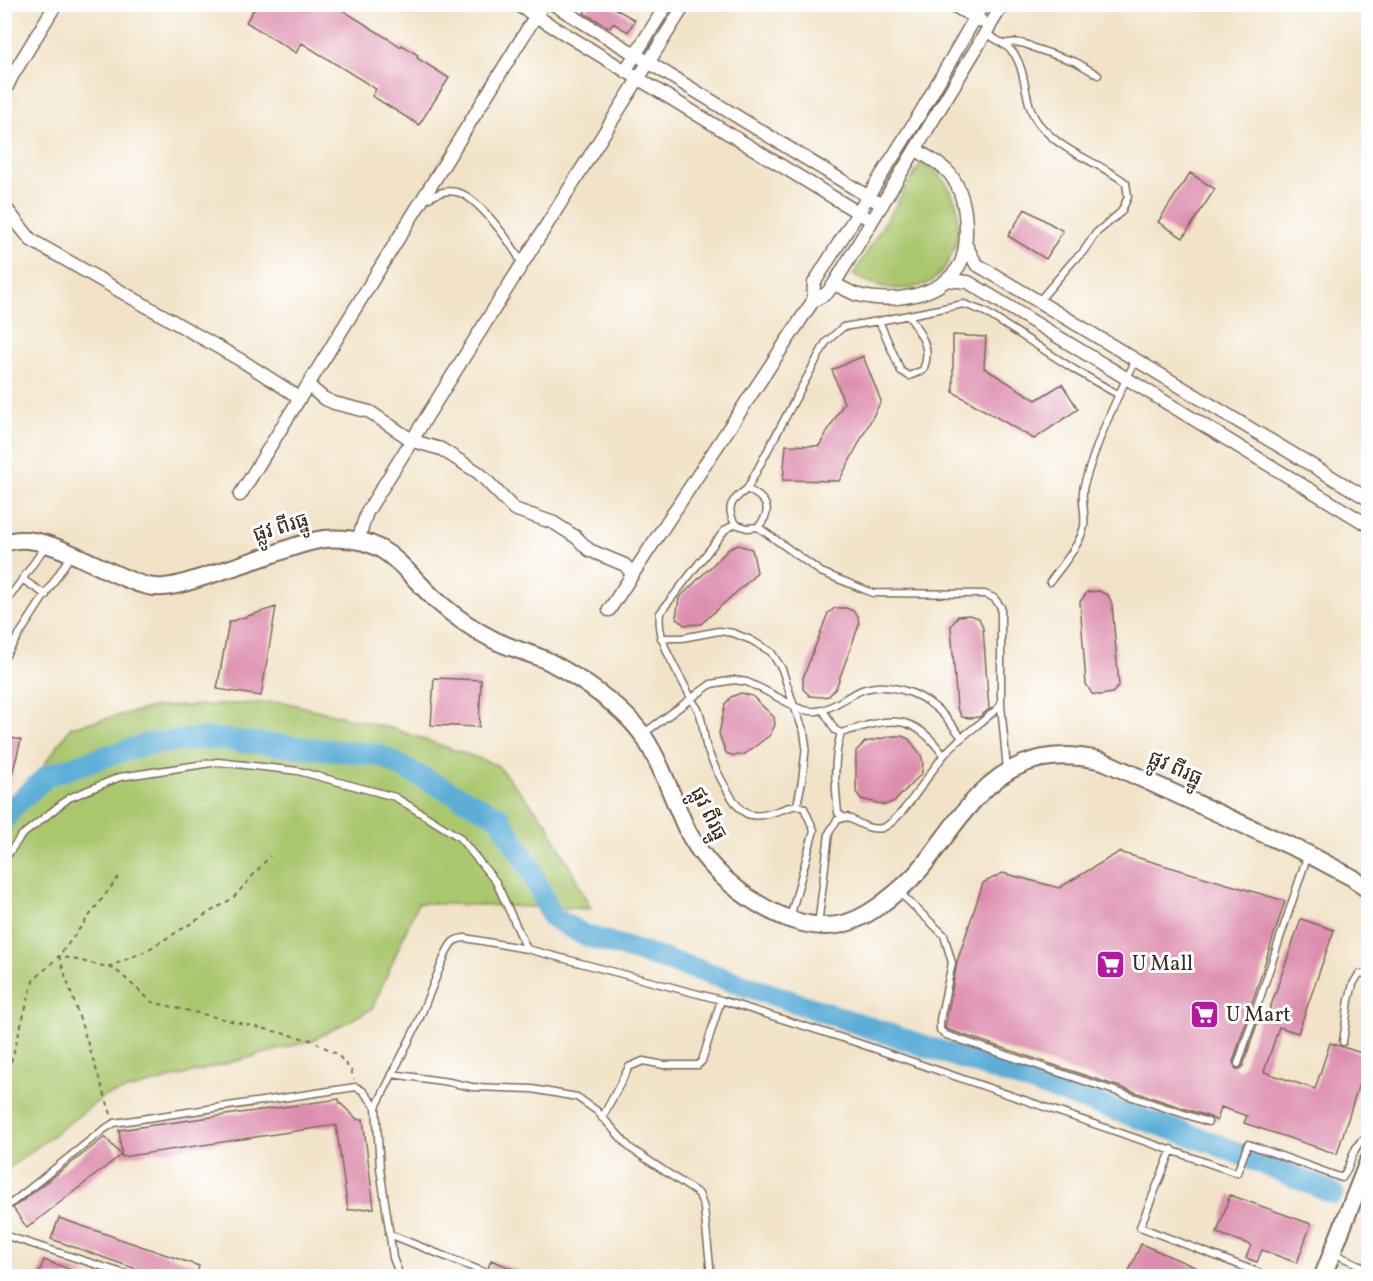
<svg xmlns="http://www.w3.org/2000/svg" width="1373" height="1281" font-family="Vollkorn,'Noto Sans Khmer',serif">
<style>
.green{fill:#aac76e;stroke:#727846;stroke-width:1.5}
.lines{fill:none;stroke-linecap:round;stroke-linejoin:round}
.river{stroke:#5caed7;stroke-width:22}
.building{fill:#dd8eae}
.service-casing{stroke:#7b6b5a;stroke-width:9}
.minor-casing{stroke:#7b6b5a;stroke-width:15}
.secondary-casing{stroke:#7b6b5a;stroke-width:20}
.path{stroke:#7b6b5a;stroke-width:2;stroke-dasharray:4.5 4.5;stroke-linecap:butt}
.service{stroke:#fff;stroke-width:6}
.minor{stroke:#fff;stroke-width:12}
.secondary{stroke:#fff;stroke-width:16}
.labels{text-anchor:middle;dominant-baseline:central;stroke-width:6;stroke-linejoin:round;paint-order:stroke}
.street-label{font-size:21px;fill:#3b2a1e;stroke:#fff}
.poi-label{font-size:21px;fill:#3b2a1e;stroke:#fff;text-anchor:start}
</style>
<rect width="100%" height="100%" fill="#fff"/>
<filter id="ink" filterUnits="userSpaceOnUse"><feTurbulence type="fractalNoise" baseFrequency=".0167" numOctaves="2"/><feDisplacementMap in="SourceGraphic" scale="12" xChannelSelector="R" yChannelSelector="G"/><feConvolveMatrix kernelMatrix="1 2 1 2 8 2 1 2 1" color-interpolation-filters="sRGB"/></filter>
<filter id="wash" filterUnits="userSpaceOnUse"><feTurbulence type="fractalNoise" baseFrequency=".008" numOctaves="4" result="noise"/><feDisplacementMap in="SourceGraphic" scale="24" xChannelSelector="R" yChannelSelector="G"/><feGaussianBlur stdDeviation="1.35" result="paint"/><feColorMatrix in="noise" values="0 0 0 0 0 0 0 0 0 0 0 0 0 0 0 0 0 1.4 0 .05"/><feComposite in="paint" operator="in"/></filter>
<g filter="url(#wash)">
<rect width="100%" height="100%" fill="#f2e3c8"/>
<!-- green -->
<path class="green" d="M921,163C928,168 938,173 943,179C950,188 957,202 958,213C961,240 948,278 920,286C895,293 875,286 853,275Z
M284,702L397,730L497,765L547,823L591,909L418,903L372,1009L311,1041L105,1096L5,1171V820L71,727L154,707Z"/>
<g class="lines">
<!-- river -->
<path class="river" d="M4,820L12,808L47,776L97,759L148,744L206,738L379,755L499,817L530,868L552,917L584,935L696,969L1213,1143L1333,1193"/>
</g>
<g id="blocks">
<!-- building -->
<path class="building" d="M257,4H333L401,47L402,45L418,55L417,58L449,78L419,125L372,96L376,89L302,43L296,53L246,22Z
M589,4H607L635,20L628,32L613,23L610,28L584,13Z
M1190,173L1215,189L1183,238L1158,222Z
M1025,209L1063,231L1046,259L1008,236Z
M953,335L986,337L984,368L1036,400L1062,384L1078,409L1034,439L953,392Z
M863,356L881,401L839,481L783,480L786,445L819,446L844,403L832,370Z
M738,545L752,549L757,572L752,578L701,624L684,625L676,617L679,598L729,549Z
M1099,591L1108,595L1112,604L1119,686L1112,693L1100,695L1092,694L1086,684L1080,602L1087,592Z
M276,607L261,696L217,689L229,622Z
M835,608H846L853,611L858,616L859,625L836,688L829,696L821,697L810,696L803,689V678L828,613Z
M969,615L979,618L983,628L989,709L979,717L970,718L962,717L957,708L951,626L958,616Z
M434,678L481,680L479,727L431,725Z
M741,693L752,696L774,717L775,725L770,735L745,754L734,756L726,753L719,734L725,704L731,697Z
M4,736L21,740L8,790H4Z
M893,736H902L909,739L921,755L923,762L922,773L895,801L885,805L861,799L856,792V751L865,742Z
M1119,852L1285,901L1233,1062L1236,1069H1240L1243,1066L1261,1012L1268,1014L1301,919L1334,930L1298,1033L1279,1027L1264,1072L1315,1089L1330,1043L1368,1055L1337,1154L1244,1123L1247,1116L1221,1107L1217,1121L1210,1117L949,1030L945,1028L957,962L983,883L1003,873L1059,888Z
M339,1099L340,1103L358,1120L363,1119L374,1208L348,1210L336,1125L122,1157L119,1130Z
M105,1137L121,1155L27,1228L13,1208Z
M1230,1195L1311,1224L1297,1263L1262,1250L1257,1262L1246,1258L1251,1245L1217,1233Z
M59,1218L199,1266L196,1276H156L51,1239Z
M1141,1244L1216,1276H1127Z
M44,1260L85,1275V1276H38Z
M491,1260L531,1276H499L498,1272L488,1268Z"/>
</g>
</g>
<g filter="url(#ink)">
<use href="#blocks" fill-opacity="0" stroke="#7b6b5a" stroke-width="1.5"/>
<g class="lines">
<defs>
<path id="service" d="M985,33C995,39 1008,45 1015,55C1028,76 1023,104 1039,124C1065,155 1097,160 1126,183L1128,197L1121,212L1096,233L1083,252L1073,261L1039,301
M1003,44C1015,41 1024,42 1034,48L1076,62L1098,75
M425,200C435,195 444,189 456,192C477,195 513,245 522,264
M909,315L964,304L985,312L1075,370L1119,395
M747,489L826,342L843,327L879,321L901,371L909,376L923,370C933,347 920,335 909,315L879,321
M735,524C725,506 732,500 747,489C765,498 775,509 758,527
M22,579L46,595
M1050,582C1061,566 1080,546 1084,526C1086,512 1080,498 1084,485C1097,441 1115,400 1136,360
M4,605L45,547
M661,638H682L719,631L733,633L751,640L771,652L782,669L794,706C823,721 837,700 862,690C886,681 918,692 936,708C946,716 953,727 961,736
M4,658L71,555
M823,710L835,730L841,733C887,719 913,710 943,755
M841,733C833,760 835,785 838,813L843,817
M643,734L711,684L734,680L747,682L762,689L794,706L804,732L806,746L802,781L797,805
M4,860L21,836L69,798L120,777L218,762L298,771L395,797L459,837L496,882L527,949
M899,892L944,935L952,963L940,1020V1030L946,1035L1208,1122
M790,918L814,830L804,808L797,805C782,808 758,822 744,812C732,804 710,759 706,745C703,733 703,719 698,709C696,705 692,702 691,698C679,672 656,643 660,613L725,530L735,524L747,528L758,527L821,572L873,593L985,594L994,598L1001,607V705L1007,770
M818,926L829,833L837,820L847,817C857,822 869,831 882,828C901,822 930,771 945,754C961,735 983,723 1001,705
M1343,1042L1349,1000L1353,984L1359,974L1368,973
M1238,1064L1307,857
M392,1074L449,1082L472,1087L532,1089L577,1097L597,1111L630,1148L699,1194L704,1208L711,1276
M602,1118L629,1067L643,1061L664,1065H698L702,1061L721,1000
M1172,1149L1140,1227L1268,1276
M4,1209L103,1130L114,1123L356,1087L363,1091L376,1107
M389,1234L494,1276
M4,1235L132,1276
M1333,1253L1366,1268L1368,1272
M400,1276L393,1258L387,1215L380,1168L376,1107L416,1027L446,953C451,943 453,939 465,938L527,949L721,1000L855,1042L1237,1173L1248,1144L1342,1178C1351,1167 1351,1151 1361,1141L1368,1143"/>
<path id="minor" d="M516,4L872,221
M553,4L882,205
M951,4L981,21
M625,71L667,4
M4,93L12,76L56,4
M4,206L31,240L244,362L300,398
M966,245L976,264L1368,499
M946,280L968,282L1368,525
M834,284C841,287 848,291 855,294C889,304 939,298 959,266C965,256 966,242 966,230C966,210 963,191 950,174C942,164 927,157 917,150
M813,301L827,293L834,284L1003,4
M308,385L323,398L334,403L370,412L413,441L441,449L479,473L514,509L554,523L576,537L589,550L625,565L632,574
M240,495L543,4
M358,540L367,512L685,4
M609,610L813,301L814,283L921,112L983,4"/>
<path id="secondary" d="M4,544C38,525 109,577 144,585C157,589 168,587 181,584C211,575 240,565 270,555C288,549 306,541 325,539C334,538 345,539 354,540C391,544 411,578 437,601C454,616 474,630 494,640C512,649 531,653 548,661C580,678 624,707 644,737C661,763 670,792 683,821C701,865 747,904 792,920C827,931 850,927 879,906C895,894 910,882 922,867C951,831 978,782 1023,764C1049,753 1076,755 1103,761L1308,854L1353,878L1368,890
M1323,1276L1368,1162"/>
</defs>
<!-- service casing -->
<use href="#service" class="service-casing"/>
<!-- minor casing -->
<use href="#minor" class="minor-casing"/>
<!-- secondary casing -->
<use href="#secondary" class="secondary-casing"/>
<!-- path -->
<path class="path" d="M108,967L144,952L233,898L270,856
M4,1088L33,981L59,956L108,967L117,971L152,1002L311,1040L337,1054L351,1070L354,1079
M111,1114L59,956L120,875"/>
<!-- service -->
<use href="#service" class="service"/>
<!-- minor -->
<use href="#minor" class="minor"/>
<!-- secondary -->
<use href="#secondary" class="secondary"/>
</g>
</g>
<!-- icons -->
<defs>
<symbol id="supermarket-square" viewBox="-11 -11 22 22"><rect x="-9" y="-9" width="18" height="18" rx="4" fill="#b5179e" stroke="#fff"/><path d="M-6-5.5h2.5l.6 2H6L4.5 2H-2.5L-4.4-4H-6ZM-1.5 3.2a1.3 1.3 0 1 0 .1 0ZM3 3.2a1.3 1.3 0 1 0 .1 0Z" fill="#fff"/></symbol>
</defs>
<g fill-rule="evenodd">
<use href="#supermarket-square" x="1094" y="948" width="33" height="33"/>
<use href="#supermarket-square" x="1188" y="998" width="33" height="33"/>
</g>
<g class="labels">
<!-- street labels -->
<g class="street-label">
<text transform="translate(281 528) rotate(-17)">ផ្លូវ ពីរធ្នូ</text>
<text transform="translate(1175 769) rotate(24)">ផ្លូវ ពីរធ្នូ</text>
<text transform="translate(708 814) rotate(63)">ផ្លូវ ពីរធ្នូ</text>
</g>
<!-- poi labels -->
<g class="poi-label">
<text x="1132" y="964">U Mall</text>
<text x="1226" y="1015">U Mart</text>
</g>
</g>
<!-- margin -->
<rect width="1373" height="1281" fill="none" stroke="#fff" stroke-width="24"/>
</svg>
